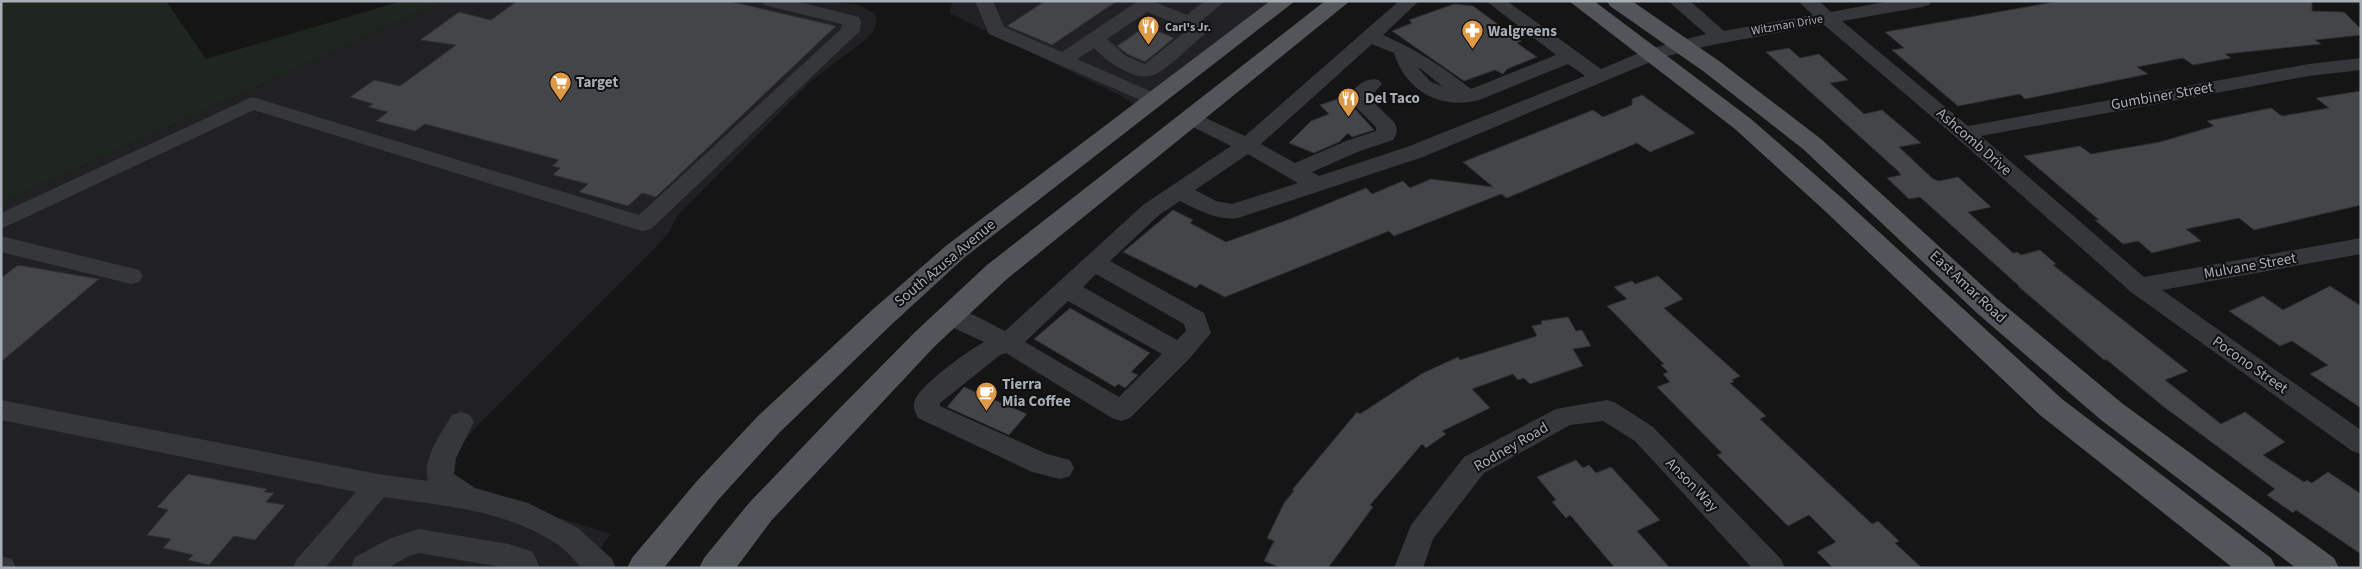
<svg xmlns="http://www.w3.org/2000/svg" width="2362" height="569" font-family="'Source Sans 3',sans-serif">
<style>
.built{fill:#212123}
.green{fill:#1f261f}
.building{fill:#444549;stroke:#2f2f32}
.lines{fill:none;stroke-linecap:round;stroke-linejoin:round}
.minor{fill:#36373b;fill-rule:evenodd}
.major{fill:#52555a;fill-rule:evenodd}
.labels{text-anchor:middle;dominant-baseline:central;stroke-width:4;stroke-linejoin:round;paint-order:stroke}
.far-street-label{font-size:12px;fill:#a8aeb5;stroke:#101011}
.far-poi-label{font-size:12px;font-weight:bold;fill:#a8aeb5;stroke:#101011;text-anchor:start}
.poi-label{font-size:15px;font-weight:bold;fill:#a8aeb5;stroke:#101011;text-anchor:start}
.street-label{font-size:15px;fill:#a8aeb5;stroke:#101011}
</style>
<rect width="100%" height="100%" fill="#151516"/>
<!-- built -->
<path class="built" d="M444,1H825L859,5L874,13L877,21L873,31L865,40L812,80L678,215L669,232L657,246L482,421L463,442L452,460L451,475L466,489L611,534L586,568H1V203Z
M953,1H1284L1142,109L1121,96L949,13Z"/>
<!-- green -->
<path class="green" d="M1,1H166L206,59L402,1H444L1,203Z"/>
<!-- building -->
<path class="building" d="M517,1H729L836,26L656,197L642,193L628,206L579,192L588,184L553,175L560,168L552,166L559,160L425,124L415,131L376,121L388,112L368,107L373,104L350,97L374,80L400,86L456,45L420,40L459,12L491,20Z
M1045,1H1117L1052,45L1007,26Z
M2060,1H2312V11L2344,12L2361,29V35L2315,40L2321,44L2225,54L2231,58L2193,65L2183,58L2137,67L2148,74L2025,99L2020,94L1958,106L1892,50L1904,48L1885,32Z
M1454,4L1473,6L1521,41L1517,43L1537,57L1507,69L1503,74L1495,70L1464,81L1392,31L1412,23L1409,20Z
M1146,26L1174,38L1145,62L1127,54L1117,46Z
M1789,48L1800,58L1819,54L1848,80L1830,83L1864,114L1882,110L1921,143L1899,147L1933,179L1939,181L1958,177L1991,207L1968,212L2013,253L2017,252L2021,255L2040,250L2056,264L2053,265L2188,371L2165,380L2221,424L2245,412L2285,442L2263,455L2304,482L2307,480L2312,483L2328,472L2361,494V554L2296,510L2293,513L2267,495L2275,489L2164,407L2107,360H2104L2018,286H2019L1920,197L1909,199L1887,178L1901,175L1898,171L1766,52Z
M2361,91V205L2254,230L2239,218L2186,229L2201,241L2152,253L2138,241L2123,244L2095,220H2099L2024,156L2080,146L2091,154L2160,142L2214,126L2207,121L2271,108L2282,116L2329,108L2316,98Z
M1642,95L1695,133L1650,152L1637,143L1507,198L1501,194L1394,236L1389,231L1225,297L1200,284L1196,288L1123,252L1173,210L1193,220L1190,223L1226,242L1290,219L1366,188L1372,194L1403,181L1410,188L1431,179L1493,187L1463,162L1593,110L1603,117L1632,105V99Z
M1346,96V99L1374,130L1352,137L1348,133L1339,142L1314,153L1289,143L1311,121L1329,114L1320,105Z
M18,265L99,279L1,362V278Z
M1658,276L1683,299L1664,308L1740,376L1732,380L1734,382L1730,383L1766,416L1760,419L1872,524L1878,521L1899,541L1895,543L1922,568H1833L1817,552L1836,542L1809,515L1788,526L1717,455L1722,453L1657,387L1670,382L1663,374L1668,372L1661,365L1664,364L1607,306L1627,299L1614,287L1632,281L1635,284Z
M2330,286L2361,306V408L2310,374L2328,365L2292,341L2280,346L2229,311L2263,296L2283,310Z
M1070,308L1150,353L1131,372L1138,375L1125,388L1118,384L1115,387L1034,339Z
M1568,317L1576,331L1582,330L1591,346L1573,349L1583,366L1530,384L1524,378L1518,380L1513,374L1472,389L1490,408L1442,431L1446,434L1426,448L1422,444L1370,505L1373,507L1328,568H1281L1264,561L1274,541L1267,538L1284,503L1294,491L1292,490L1357,412L1360,414L1423,373L1458,357L1460,360L1537,336L1532,326L1542,324L1541,321Z
M964,387L1027,414L1009,435L947,407Z
M1576,460L1583,468L1589,465L1596,473L1611,467L1660,520L1637,531L1670,568H1615L1570,515L1566,518L1552,502L1556,500L1537,477Z
M188,474L267,489L264,492L274,493L266,502L285,505L255,540L234,536L209,565L188,560L193,555L163,548L171,539L147,535L168,510L157,507Z"/>
<g class="lines">
<!-- minor -->
<path class="minor" d="M762,1H795L859,17L861,21L860,31L651,229L643,231L635,229L254,110L1,229V213L252,97L639,215L841,29L842,24L764,5Z
M975,1H993L1004,27L1062,52L1138,1H1152L1187,15L1204,1H1225L1200,22L1207,30L1205,34C1191,45 1170,67 1156,74C1137,84 1106,61 1094,48L1077,59L1161,96L1164,100L1161,104L1154,106L989,34ZM1147,12L1182,26L1187,30L1145,64L1126,56L1107,39Z
M1399,1H1419L1383,35C1417,50 1442,66 1471,89L1556,55L1486,1H1507L1601,69L1646,50L1706,34L1668,1H1690L1724,31L1813,15L1798,1H1819L1831,12L1890,1H1931L1929,5L1922,7L1842,21L1968,126L2309,64L2361,58V70L2309,76L1981,136L2144,277L2361,238V254L2162,290L2361,430V454L2352,451L2131,292L1957,138L1823,24L1707,46L1660,58L1423,157L1241,217C1221,223 1198,210 1180,201L1159,215L1110,261L1204,313L1211,333L1189,359L1130,418L1121,421L1112,418L1006,353L1000,355L940,403V406L1047,454L1070,460L1074,468L1070,476L1060,479L1032,472L918,418C915,412 912,406 915,400C921,384 968,351 984,342L941,322L938,316L941,310C961,304 987,323 1005,331L1143,205L1231,146L1183,122L1180,118L1183,114L1190,112L1197,114L1245,136ZM1372,44L1394,53C1406,91 1440,110 1479,100L1568,64L1585,76L1407,147L1319,176L1312,172L1360,151L1393,140C1398,133 1398,127 1393,121L1369,98L1382,84L1379,80C1365,76 1355,87 1347,98L1376,127V131L1346,141L1295,163L1261,144ZM1418,68L1421,69L1443,87L1430,81ZM1248,154L1298,183L1232,204L1216,201L1195,190ZM1096,274L1184,324L1186,331L1177,340L1083,287ZM1068,301L1162,354L1119,397L1025,342Z
M1,236L131,268L139,270L143,276L139,282L131,284L1,252Z
M1,400L378,474L428,481C422,457 441,434 452,415L461,412L470,415L474,422L456,458L454,474L475,488L528,503L578,528L612,559L616,568H582C574,560 566,550 557,544C506,510 444,506 384,497L325,568H293L297,559L356,492L1,420Z
M1607,400L1616,403L1653,427L1781,559L1785,568H1752L1635,441L1603,421L1570,425L1484,473L1433,539L1423,568H1394L1411,525L1464,457L1556,409Z
M419,529L509,544L533,552L540,568H507L419,553L409,556L388,568H351L355,557L391,538Z
M1,556L12,559L16,568H1Z"/>
<!-- major -->
<path class="major" d="M1270,1H1295L965,257L891,325L780,432L719,499L664,568H627L632,558L697,481L758,416L871,311L947,245Z
M1325,1H1350L1007,279L935,346L859,427L771,521L736,568H699L704,558L749,503L837,411L915,332L987,265Z
M1569,1H1594L1751,119L1843,199L2062,399L2271,558L2276,568H2233L2040,415L1825,211L1735,129Z
M1607,1H1632L1719,61L1821,139L1997,299L2123,404L2334,558L2339,568H2296L2101,420L1977,313L1803,149L1703,71L1610,6Z"/>
</g>
<!-- icons -->
<defs>
<symbol id="restaurant-pin" viewBox="-11 -11 22 30"><path d="M0 17L-7.5 6A9.5 9.5 0 1 1 7.5 6Z" fill="#df9944" stroke="#101011"/><path d="M-5-6h1v4h1v-4h1v4h1v-4h1v5L-1.5 .5V6h-2V.5L-5-1ZM5-6V6H3V1.5H1.5Q1.5-4 5-6Z" fill="#fff"/></symbol>
<symbol id="pharmacy-pin" viewBox="-11 -11 22 30"><path d="M0 17L-7.5 6A9.5 9.5 0 1 1 7.5 6Z" fill="#df9944" stroke="#101011"/><path d="M-2-6h4v4h4v4h-4v4h-4v-4h-4v-4h4Z" fill="#fff"/></symbol>
<symbol id="supermarket-pin" viewBox="-11 -11 22 30"><path d="M0 17L-7.5 6A9.5 9.5 0 1 1 7.5 6Z" fill="#df9944" stroke="#101011"/><path d="M-6-5.5h2.5l.6 2H6L4.5 2H-2.5L-4.4-4H-6ZM-1.5 3.2a1.3 1.3 0 1 0 .1 0ZM3 3.2a1.3 1.3 0 1 0 .1 0Z" fill="#fff"/></symbol>
<symbol id="cafe-pin" viewBox="-11 -11 22 30"><path d="M0 17L-7.5 6A9.5 9.5 0 1 1 7.5 6Z" fill="#df9944" stroke="#101011"/><path d="M-5.5-4.5H6V0H3Q3 3.5 0 3.5H-2.5Q-5.5 3.5-5.5 0ZM3-3.2v2h1.7v-2ZM-6 4.5H4V6H-6Z" fill="#fff"/></symbol>
</defs>
<g fill-rule="evenodd">
<use href="#restaurant-pin" x="1136" y="14" width="25" height="34"/>
<use href="#pharmacy-pin" x="1460" y="18" width="25" height="34"/>
<use href="#supermarket-pin" x="548" y="70" width="25" height="34"/>
<use href="#restaurant-pin" x="1336" y="86" width="25" height="34"/>
<use href="#cafe-pin" x="974" y="380" width="25" height="34"/>
</g>
<g class="labels">
<!-- far-street labels -->
<g class="far-street-label">
<text transform="translate(1787 25) rotate(-10)">Witzman Drive</text>
</g>
<!-- far-poi labels -->
<g class="far-poi-label">
<text x="1165" y="27">Carl's Jr.</text>
</g>
<!-- poi labels -->
<g class="poi-label">
<text x="1488" y="31">Walgreens</text>
<text x="576" y="82">Target</text>
<text x="1365" y="98">Del Taco</text>
<text x="1002" y="384">Tierra<tspan x="1002" dy="17">Mia Coffee</tspan></text>
</g>
<!-- street labels -->
<g class="street-label">
<text transform="translate(2162 96) rotate(-10)">Gumbiner Street</text>
<text transform="translate(1974 142) rotate(41)">Ashcomb Drive</text>
<text transform="translate(945 263) rotate(-40)">South Azusa Avenue</text>
<text transform="translate(2250 266) rotate(-10)">Mulvane Street</text>
<text transform="translate(1968 287) rotate(43)">East Amar Road</text>
<text transform="translate(2250 365) rotate(35)">Pocono Street</text>
<text transform="translate(1511 447) rotate(-30)">Rodney Road</text>
<text transform="translate(1692 485) rotate(46)">Anson Way</text>
</g>
</g>
<!-- border -->
<rect width="2362" height="569" fill="none" stroke="#a8aeb5" stroke-width="5"/>
</svg>
